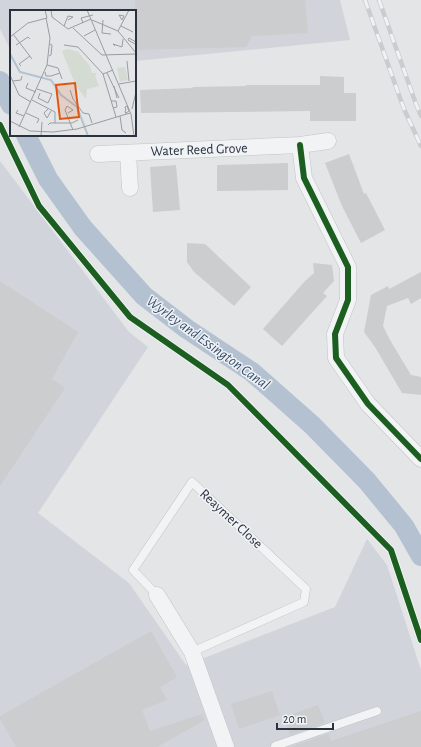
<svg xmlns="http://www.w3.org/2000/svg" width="421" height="747" font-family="'Alegreya Sans',sans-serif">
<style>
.built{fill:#d1d4da}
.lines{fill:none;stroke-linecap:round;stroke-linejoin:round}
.canal{stroke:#b3c1d0;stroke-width:20}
.building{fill:#cbcdcf}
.lane-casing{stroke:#c1c3c5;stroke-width:9}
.street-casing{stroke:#c1c3c5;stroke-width:17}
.lane{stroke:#f1f3f4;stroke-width:8}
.street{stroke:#f1f3f4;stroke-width:16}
.rail-casing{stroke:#cbccce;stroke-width:4.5}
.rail{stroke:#f0f3f6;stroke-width:3;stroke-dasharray:9;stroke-linecap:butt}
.cycleway-casing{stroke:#f0f3f6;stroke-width:8}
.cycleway{stroke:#1b5e20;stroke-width:6}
.labels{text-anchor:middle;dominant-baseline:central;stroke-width:3;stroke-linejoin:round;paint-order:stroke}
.street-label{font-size:14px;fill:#2b323f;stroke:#f0f3f6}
.water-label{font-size:15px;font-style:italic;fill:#38506f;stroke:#f0f3f6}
.inset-river{fill:none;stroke:#b3c1d0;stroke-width:2}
.inset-road{fill:none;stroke:#999da4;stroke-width:1}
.view{fill:#df570f;fill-opacity:0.15;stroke:#df570f;stroke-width:2}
.inset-edge{fill:none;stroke:#2b323f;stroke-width:2}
</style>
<rect width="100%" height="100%" fill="#e3e5e7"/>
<!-- built -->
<path class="built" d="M0,0H340L350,40L135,61V11H11V51L0,29Z
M0,161L129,332L148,347L38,513L129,583L186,665L335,607L367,539L387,565L421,670V747H0Z"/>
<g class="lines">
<!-- canal -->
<path class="canal" d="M0,81L11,105
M26,135L48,179L83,228L144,296L187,329L252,372L312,425L367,481L404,526L421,556"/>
</g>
<!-- building -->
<path class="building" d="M135,0H305L308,33L252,36L246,47L135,50Z
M320,76L344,77V93H356V121H310V111L141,113L140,90L193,88L192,87L246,86V85H320Z
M349,154L364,194L366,193L385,230L361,243L342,206L325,163Z
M288,163V190L217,191V165Z
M176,165L180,210L153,212L150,167Z
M187,243L205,244L251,287L234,306L194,272L187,262Z
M313,263L332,265L334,281L323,293L327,296L282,346L263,329L305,281L314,273Z
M421,272V298L411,304L408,298L387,306L383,326L390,340L411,375L421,377V395L402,393L375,347L364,332L371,295L388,286L389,289Z
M0,281L78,332L52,379L65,388L0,486Z
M151,631L177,677L160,687L167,700L142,710L150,731L202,714L205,720L157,747H16L0,719V716Z
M272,691L280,715L239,729L231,704Z
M318,705L325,723L290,735L284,717Z
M421,711V747H294L293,746L328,734L331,741Z"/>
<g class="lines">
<defs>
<path id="lane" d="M157,595L133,570L192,482L306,589L304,602L192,652
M275,747V746L377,711"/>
<path id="street" d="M300,145L304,178L348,267V300L335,334L336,358L368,404L421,459
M128,153L130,188
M98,154L300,145L328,141
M157,595L192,652L226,747"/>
</defs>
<!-- lane casing -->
<use href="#lane" class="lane-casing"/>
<!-- street casing -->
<use href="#street" class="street-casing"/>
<!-- lane -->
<use href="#lane" class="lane"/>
<!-- street -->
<use href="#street" class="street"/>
<defs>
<path id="rail" d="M365,0L404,109L421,146
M379,0L416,104L421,116"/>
</defs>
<!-- rail casing -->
<use href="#rail" class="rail-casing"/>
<!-- rail -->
<use href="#rail" class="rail"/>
<defs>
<path id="cycleway" d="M0,125L39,206L130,317L228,385L391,550L421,640
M300,145L304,178L348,267V300L335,334L336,358L368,404L421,459"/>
</defs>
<!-- cycleway casing -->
<use href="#cycleway" class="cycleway-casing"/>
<!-- cycleway -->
<use href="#cycleway" class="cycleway"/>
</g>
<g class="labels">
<!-- street labels -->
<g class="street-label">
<text transform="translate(199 150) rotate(-2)">Water Reed Grove</text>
<text transform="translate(231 519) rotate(43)">Reaymer Close</text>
</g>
<!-- water labels -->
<g class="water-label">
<text transform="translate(208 343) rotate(36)">Wyrley and Essington Canal</text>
</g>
</g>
<!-- overview -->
<g transform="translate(10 10)">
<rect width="126" height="126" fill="#e3e5e7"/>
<path d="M58,39L68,42L80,56L82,63H87L85,66L89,76L77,79L76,89L66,76L52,41ZM115,57L118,70L110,72L107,58Z" fill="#d3dbd3"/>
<path class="inset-river" d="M0,44L10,62L41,70L51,85L67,97L78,126"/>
<path class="inset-road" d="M41,0L42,7L58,19L81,9M77,0L121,104L124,126M82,10L108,21L126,43M93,10L92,23L101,24M112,10L114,6L109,5L112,10M73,13L71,8L83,5M54,16L58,6L63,7L58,10M111,16L123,22M63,18L92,45L126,44M108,21L119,0M3,24L22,49M74,26L85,20M0,27L18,13L37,8L35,0M125,34L118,30L119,28L126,32M6,35L18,27L20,29M54,35L68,37L93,64L103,60M105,36L103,34L112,37L113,29M39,46L41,45L42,35L40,34M117,51L119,71M37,55L48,58L52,69M11,56L9,54L20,46M35,62L36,66H41L50,63M97,63L109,88M93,64L106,107M0,65L9,85L21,92M3,71L11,70L12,66M18,73L16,78L26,82M109,74L126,71M104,76L107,88M27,79L42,84L38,93L28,88L30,83M60,80L63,89L73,103L79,104L82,113M22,90L45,102V113M101,91H106L107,97L103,98M38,99L34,103L37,108L41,101M122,99L126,82M8,100L6,103L14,106M16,103L29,109L27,113M58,103L63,100L57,96L55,100L63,120M116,103L119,101L117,96L115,97L116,100L115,101L116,104M110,106L112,120L116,123M0,111L20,121L43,122L67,119L120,103M38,115L40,113H62L68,110M9,117L37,55L40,28L36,8M31,126L32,112"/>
<path class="view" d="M65,73L69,107L50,109L46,75Z"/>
<rect width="126" height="126" class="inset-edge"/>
</g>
<!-- scale -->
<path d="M277 723v6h56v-6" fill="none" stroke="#2b323f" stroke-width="2"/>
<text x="283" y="723" font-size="12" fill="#2b323f" stroke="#f0f3f6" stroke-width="3" paint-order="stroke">20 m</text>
</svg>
